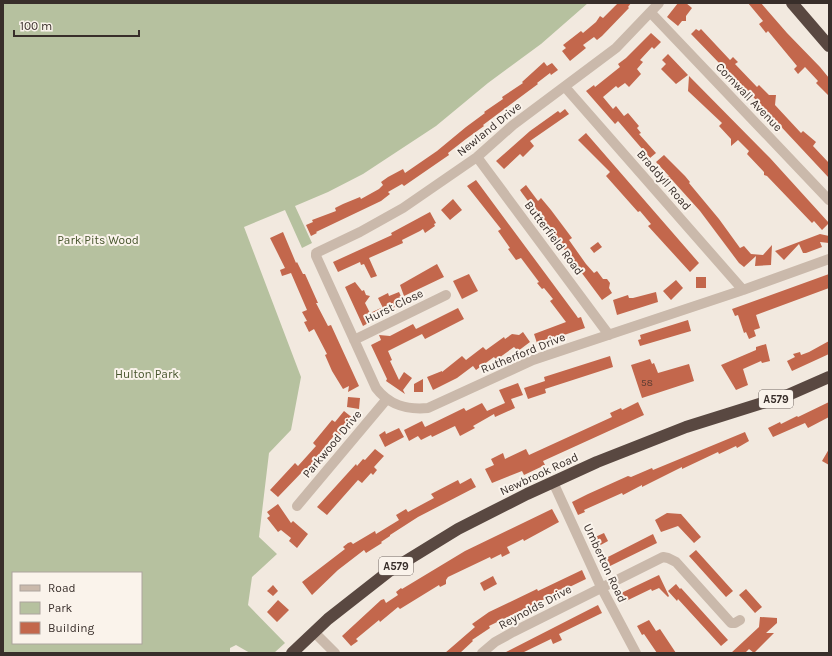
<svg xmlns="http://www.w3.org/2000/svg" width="832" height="656" font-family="Karla,sans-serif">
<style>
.green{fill:#b6c19f;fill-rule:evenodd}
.building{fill:#c3674c}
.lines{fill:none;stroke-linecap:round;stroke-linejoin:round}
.minor{stroke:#cab9ab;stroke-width:10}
.highway{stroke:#594841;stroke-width:12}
.labels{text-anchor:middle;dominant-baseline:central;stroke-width:4;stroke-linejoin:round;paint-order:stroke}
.number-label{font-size:10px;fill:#5b3c32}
.shield{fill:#faf3eb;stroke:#726964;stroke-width:1}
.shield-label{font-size:11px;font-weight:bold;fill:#382e2a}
.street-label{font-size:12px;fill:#382e2a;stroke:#faf3eb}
.park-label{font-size:12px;fill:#48562e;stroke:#faf3eb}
</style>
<rect width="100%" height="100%" fill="#f2e9df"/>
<!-- green -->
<path class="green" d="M3,3H588L541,44L488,83L436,126L363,174L328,192L295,206L312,243L302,248L285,210L244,227L301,377L291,430L269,453L259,537L277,554L252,577L248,605L285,643L274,653H250L236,645L230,648V653H3ZM13,573H141V643H13Z"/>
<!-- building -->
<path class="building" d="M618,3H631L628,7L629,8L602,36L597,40L594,37L583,45L586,48L570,61L562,51L566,48L563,45L581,31L583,33L596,22L600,16L603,18Z
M678,3H686L692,8L686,16V21H682L678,26L667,17Z
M748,3H761L787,33L820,67L829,78V96L816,83L818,81L805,67L798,74L794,69L797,66L768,31L766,33L759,24L763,21Z
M696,29L699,31L701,29L730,60L733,57L738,62L735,64L757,87L759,85L769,95H776L775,105L801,133L803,131L816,142L813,146L829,163V178L759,103L728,71L726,73L722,68L723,67L691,34Z
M651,33L661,42L654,49L652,47L640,60L643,62L637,69L641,74L629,87L625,83L618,88L616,86L603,97L613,109L616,106L624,116L628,113L639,126L637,128L641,133L639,134L656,153L650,158L618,121L615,124L586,91L594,85L595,87L620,67L618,64L626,58Z
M668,54L688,75L676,84L661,69L666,64L662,60Z
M544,62L547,66L552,63L558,70L551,75L550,73L537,83L538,84L483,125L484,126L466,139L448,153L449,155L404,186L402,184L388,192L390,194L381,201L316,232L317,233L311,236L306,225L313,222L312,220L336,211L335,208L343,204L360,197L361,199L379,189L383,185L381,182L388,177L403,169L405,173L437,151L466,127L485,113L484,112L503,99L502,97L523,83L522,82Z
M689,76L770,158L829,223L822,230L814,221L812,223L767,176L764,175V172L747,154L749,151L738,140L731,146V139L719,126L722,123L688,91Z
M565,109L569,114L530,141L534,146L523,157L520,154L504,169L496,161L530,131L558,111L560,113Z
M586,133L699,263L690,272L648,226L651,224L640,211L638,212L606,176L610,172L578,140Z
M664,155L685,176L690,182L689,183L719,219L740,248L744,246L751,254L763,255L772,245L771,265L755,266L756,256L744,267L739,263L700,211L673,181L671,182L667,177L669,176L656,162Z
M476,180L576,315L578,318L581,317L585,328L555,338L554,336L537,343L534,334L566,322L550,301L553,299L544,288L542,289L537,283L539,282L521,258L516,260L508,249L510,248L498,231L501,229L467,186Z
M526,185L538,201L541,198L551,210L572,238L569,240L586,264L594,273L597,271L603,279H607L610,283L609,288L612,293L602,300L522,193L520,190Z
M453,199L462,210L450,220L441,210Z
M430,212L436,223L434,224L435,226L425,233L423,229L420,231L402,240L403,243L369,258L377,276L371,278L364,264L361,265L360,262L338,272L333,262L392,235L391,233Z
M283,232L296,263L297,262L303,274H305L318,303H316L328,326L331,325L359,386L348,392L349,386L343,389L332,371L325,355L327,354L314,329L309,332L304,322L307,321L302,312L307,310L291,273L282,276L280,270L285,268L270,238Z
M820,234L829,236V243L820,242L822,247L806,253H803L799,244L784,260L775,251Z
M598,242L602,247L594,253L590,248Z
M437,264L444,277L404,296L400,285Z
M469,274L478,291L462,299L453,281Z
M829,274V288L756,315L760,328L754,330L756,336L749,339L746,332L744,333L738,315L735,316L732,309Z
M696,277H706V288H696Z
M676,280L683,288L671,300L663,291Z
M355,282L362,291L364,290L366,295L370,296L365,303L370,313L381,308L384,314L363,326L345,287Z
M399,292L404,303L385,312L378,298L388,293L389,296Z
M656,292L658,302L617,315L613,300L628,295L629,298H633Z
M458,308L464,319L425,339L422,334L388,351L392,360L390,361L399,380L404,372L412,378L403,390L405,394L386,381L387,379L371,345L381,340L379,335L390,336L413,324L416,329Z
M688,320L691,331L640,346L638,340L641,339L640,335Z
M523,332L530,342L518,351L514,347L496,360L494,357L476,370L473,366L457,378L433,390L427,377L442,371V372L462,356L466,360L483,347L486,350L504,337L505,339L512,334L519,335Z
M829,341V354L792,371L787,361L795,357L793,354L800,352L801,355L809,352Z
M766,344L770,361L762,363L761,361L743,369L748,385L736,390L721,365L756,350V347Z
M610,356L613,367L545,389L546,393L528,399L524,388L545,381L544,377Z
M650,359L652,364L654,363L658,373L689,364L694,381L642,398L631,365Z
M423,379V392H414V384Z
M518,383L523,395L511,399L515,408L495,417L494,414L473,426L475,428L460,436L455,426L432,437L431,435L421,440L418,436L409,441L404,430L422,421L425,427L464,408L466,411L482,403L487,411L505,403L499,390Z
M348,397L360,398L359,409L347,407Z
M638,402L644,415L543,461L545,465L524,475L522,471L492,483L485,469L494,465L491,459L503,453L505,459L526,449L529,455L612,417L610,413L621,408L622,410Z
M829,402V417L808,428L805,423L773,437L768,428L780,422L781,424L797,416L798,417Z
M344,411L354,419L340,435L337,432L320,453L323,456L309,471L306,468L278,497L270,490L295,463L298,466L316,446L313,443L332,420L335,422Z
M399,428L404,437L385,447L379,435L385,431L386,434Z
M745,432L749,441L737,448L736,446L719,454L718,452L682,469V467L642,487V485L623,495L622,493L584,510L585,512L578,515L572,502L588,494L628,476L631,477L652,468L653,470Z
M375,449L384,456L374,467L377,470L373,475L371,473L362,483L358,480L327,515L317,507L356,464L357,466L363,459L365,460Z
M829,449V465L822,461Z
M471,478L476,487L418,517L390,535V536L381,542L382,543L366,553L364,550L338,570L312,595L302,582L345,549L343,547L348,543L351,542L353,544L375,531L376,534L399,520L396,515L406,509L408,512L434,498L431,494L458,480L460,484Z
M278,504L291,523L293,521L308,534L297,548L289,541L291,538L281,530L278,532L267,518L270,516L267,512Z
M552,509L559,522L524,541L523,539L507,547L510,553L502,557L501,554L491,559L490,557L448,577L446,580V584L440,587L439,585L400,609L398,607L380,622L379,620L356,639L358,641L351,646L342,636L381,600L384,599L386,603L398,595L396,592L401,588L402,589L465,551Z
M667,513L681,514L701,537L694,543L678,526L661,532L655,520Z
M604,533L608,541L597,547L593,538Z
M653,534L657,543L608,567L604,559Z
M696,550L733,591L726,597L689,556Z
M582,570L586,579L489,626L490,628L472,640L473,641L460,653H445L475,627L472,624L489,612L537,589L538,591Z
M659,575L669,596L668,597L659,588L652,591L651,589L624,602L619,594Z
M493,576L497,584L484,591L480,583Z
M676,584L680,589L681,588L728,640L721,646L678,599L677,601L668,591Z
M273,585L278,591L273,596L267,591Z
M746,589L762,607L755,613L739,595Z
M278,600L289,610L277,622L267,612Z
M598,605L602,613L559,634L562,640L553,644L551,639L522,653H504Z
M760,617L777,618V623L766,633H774L754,653L749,649L745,653H731L759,627Z
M649,620L656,631L660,629L676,653H657L644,634L642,635L637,626Z"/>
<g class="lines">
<!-- minor -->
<path class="minor" d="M659,3L616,48L513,125L477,157L403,208L360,232L316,253V256L376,388C389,405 406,410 428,408L533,360L743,290L829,259
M651,13L829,200
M565,87L743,290
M477,157L609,335
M354,340L446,295
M553,482L601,587L636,653
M297,506L386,400
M314,632L335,653
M482,653L495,642L513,632L663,557L668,558L676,562L731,623H735L740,620"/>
<!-- highway -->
<path class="highway" d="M792,3L829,46
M292,653L328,619L388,572L458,529L527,494L597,462L686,427L788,395L829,377"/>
</g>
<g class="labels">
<!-- number labels -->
<g class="number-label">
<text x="647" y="383">58</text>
</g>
<!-- shield labels -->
<g class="shield">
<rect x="759" y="390" width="34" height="18" rx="3"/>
<rect x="379" y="557" width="34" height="18" rx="3"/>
</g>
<g class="shield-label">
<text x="776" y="399">A579</text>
<text x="396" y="566">A579</text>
</g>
<!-- street labels -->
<g class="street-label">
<text transform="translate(749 97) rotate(46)">Cornwall Avenue</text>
<text transform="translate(489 129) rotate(-39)">Newland Drive</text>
<text transform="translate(664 180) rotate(49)">Braddyll Road</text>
<text transform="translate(554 238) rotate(53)">Butterfield Road</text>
<text transform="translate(394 306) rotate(-26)">Hurst Close</text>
<text transform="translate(523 353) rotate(-22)">Rutherford Drive</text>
<text transform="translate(332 444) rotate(-50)">Parkwood Drive</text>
<text transform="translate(539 474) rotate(-25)">Newbrook Road</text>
<text transform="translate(605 563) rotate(65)">Umberton Road</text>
<text transform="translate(535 607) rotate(-28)">Reynolds Drive</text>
</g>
<!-- park labels -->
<g class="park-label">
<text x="98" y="240">Park Pits Wood</text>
<text x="147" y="374">Hulton Park</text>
</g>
</g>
<!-- border -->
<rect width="832" height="656" fill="none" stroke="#382e2a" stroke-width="8"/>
<!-- legend -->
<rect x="12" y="572" width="130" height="72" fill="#faf3eb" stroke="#aca49e"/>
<rect x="20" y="585" width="20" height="6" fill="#cab9ab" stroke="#aca49e"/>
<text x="48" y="592" font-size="12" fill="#382e2a">Road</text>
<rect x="20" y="602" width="20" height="12" fill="#b6c19f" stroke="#aca49e"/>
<text x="48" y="612" font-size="12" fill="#382e2a">Park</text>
<rect x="20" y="622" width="20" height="12" fill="#c3674c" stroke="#aca49e"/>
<text x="48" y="632" font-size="12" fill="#382e2a">Building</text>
<!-- scale -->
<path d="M14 30v6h125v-6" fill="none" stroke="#382e2a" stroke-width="2"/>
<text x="20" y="30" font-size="12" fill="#382e2a" stroke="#faf3eb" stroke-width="3" paint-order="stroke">100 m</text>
</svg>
